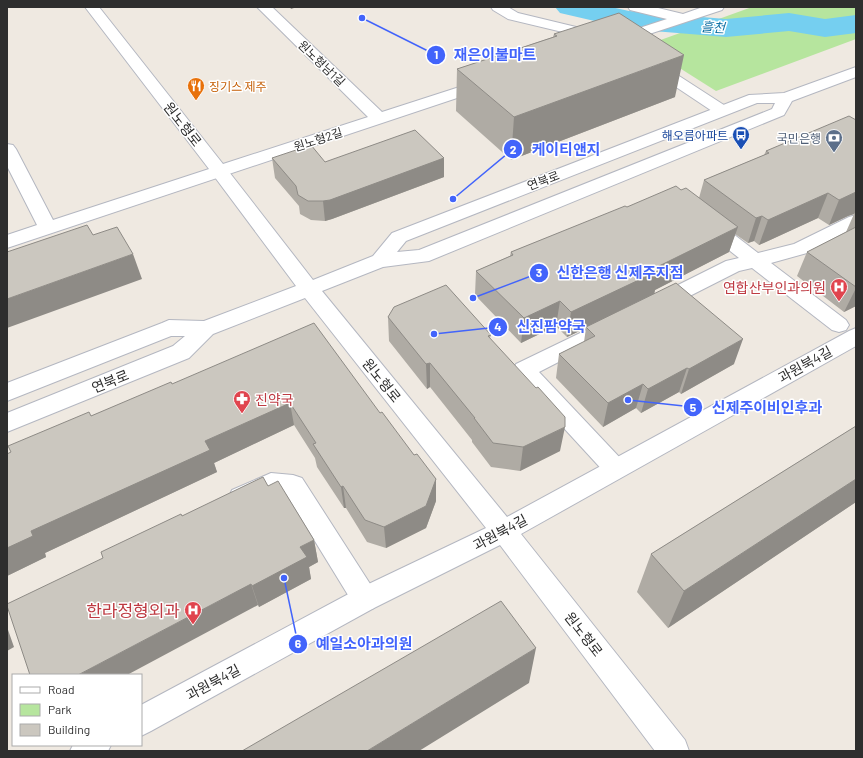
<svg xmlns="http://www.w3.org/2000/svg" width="863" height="758" font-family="Barlow,'Noto Sans KR',sans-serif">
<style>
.green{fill:#b6e59e}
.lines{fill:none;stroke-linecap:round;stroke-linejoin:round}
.river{fill:#75cff0;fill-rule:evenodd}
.street-casing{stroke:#b4b7c1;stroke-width:2}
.secondary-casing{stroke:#b4b7c1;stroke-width:2}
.street{fill:#fff;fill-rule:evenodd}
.secondary{fill:#fff;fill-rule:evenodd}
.wall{fill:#afaba4}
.shaded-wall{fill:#8e8b86}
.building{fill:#cbc7bf;stroke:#8e8b86}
.labels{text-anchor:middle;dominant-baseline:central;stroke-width:3;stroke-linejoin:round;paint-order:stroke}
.far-street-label{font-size:12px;fill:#2e2e2e;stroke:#fff}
.far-food-label{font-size:12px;fill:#c56008;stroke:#fff;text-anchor:start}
.far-transit-label{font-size:12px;fill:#164399;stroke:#fff;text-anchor:end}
.far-service-label{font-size:12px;fill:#4e5e75;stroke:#fff;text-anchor:end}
.far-water-label{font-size:13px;font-style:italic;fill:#0d6fa3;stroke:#fff}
.street-label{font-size:14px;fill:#2e2e2e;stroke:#fff}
.health-label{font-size:14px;fill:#be3a42;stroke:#fff;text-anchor:end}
.near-health-label{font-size:17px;fill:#be3a42;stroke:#fff;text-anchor:end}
.leader{fill:none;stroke:#4264fb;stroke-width:1.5}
.callout-dot{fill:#4264fb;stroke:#fff;stroke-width:1.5}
.mark-label{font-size:12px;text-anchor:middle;font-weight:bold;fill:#fff}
.callout-label{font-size:15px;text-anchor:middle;font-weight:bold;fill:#4264fb;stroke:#fff;stroke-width:3;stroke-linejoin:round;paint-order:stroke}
</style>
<rect width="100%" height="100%" fill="#efe9e1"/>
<!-- green -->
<path class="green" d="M752,7H856V39L716,91L659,55L655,42Z"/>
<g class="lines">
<!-- river -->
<path class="river" d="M555,7H611L629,11L726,19L789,13L825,19L856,15V33L825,37L789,31L726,37L629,29L560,13Z"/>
<defs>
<path id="street" d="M85,7H99L223,164L368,117L257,7H272L382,112L478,81L484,79L490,81L492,84L490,87L7,248V235L37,225L7,166V144L13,145L16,149L53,220L209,169Z
M491,7H508L518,13L601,33L603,36L601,39L596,40L508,19L493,10Z
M628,7H654L683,14L703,7H724L722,10L622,43L617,44L612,43L610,40L612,37L667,19L630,10Z
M654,61L659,63L727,107L729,110L727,113L721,115L715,113L649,69L646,66L649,63Z
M856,215V229L807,253L771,263L846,320L849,325L846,330L839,332L832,330L752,268L739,271L666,308L659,310L652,308L649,303L652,298L726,261L739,258L701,228L699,224L701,220L708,218L715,220L758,253L794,244L849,217Z
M610,320L617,322L620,327L617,332L539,372L623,461L627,468L623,475L615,478L607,475L516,376L513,370L516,364L603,322Z
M271,473L293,475L302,478L374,590L378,599L374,608L365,611L356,608L286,494L273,493L241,507L232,504L229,497L232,490Z"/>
<path id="secondary" d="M856,67V77L792,101L784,115L429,261L383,267L322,291L507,517L849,331L856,328V346L521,534L685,740L689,751H655L500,545L374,608L151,731L141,736V705L356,590L486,528L305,298L213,334L189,358L7,432V413L173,346L185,336H171L7,401V383L162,323L169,320L204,321L296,286L214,176L211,172L214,168L220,167L226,168L313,280L373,256L392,233L749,95L784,93ZM757,103H775L772,109L419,250L397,252L406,241Z
M73,745H111L108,751H70Z"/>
</defs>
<!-- street casing -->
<use href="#street" class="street-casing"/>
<!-- secondary casing -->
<use href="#secondary" class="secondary-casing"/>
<!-- street -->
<use href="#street" class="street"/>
<!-- secondary -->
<use href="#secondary" class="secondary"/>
</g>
<!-- wall -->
<path class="wall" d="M554,34L675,97L511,160L456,111L457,69L553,37Z
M856,120V306L844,312L797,276L807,252L846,232L854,214L848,216L829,225L818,218L759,245L754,241L748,243L735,234L729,252L655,290L654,294L734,364L681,394L679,392L641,413L636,408L603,427L556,378L559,354L584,342L586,328L567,337L556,326L521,343L475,295L476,271L510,256L511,252L627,207L681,190L699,198L704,180L764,155L766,151Z
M272,158L325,162L444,158V177L332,219L325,221L311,220L300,214L299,206L275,178Z
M388,317L491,335L490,338L560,451L520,471L491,467L472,442V440L430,387L427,389L389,341Z
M172,384L380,413L414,455L436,479V501L426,528L386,548L367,542L346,508H344L317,467L315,458L294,425L214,463L217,472L45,553L46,557L7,576V454L91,416Z
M856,426V502L668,628L637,592L651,554Z
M268,486L314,540L318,562L309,567L311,579L259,607L258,605L103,558L182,516Z"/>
<!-- shaded-wall -->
<path class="shaded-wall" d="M290,7H297L291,9Z
M684,55L675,97L511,160L514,117Z
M444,158V177L332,219L325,221L323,201Z
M856,192V212V211L854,214L848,216L829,225L839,200Z
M828,193L818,218L759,245L768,220Z
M762,216L754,241L748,243L756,218Z
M738,227L729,252L655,290L654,295L567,337L571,312L657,267Z
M133,254L142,279L7,328V299Z
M856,288V306L844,312Z
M560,301L556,326L521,343L524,318Z
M743,339L734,364L681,394L689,369Z
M430,363V387L427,389L426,364Z
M687,368L679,392L641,413L648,389Z
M643,384L636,408L603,427L608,403Z
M290,403L294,425L214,463L217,472L45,553L46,557L7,576V548L31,531L205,441Z
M565,427L560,451L520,471L523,447Z
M436,479V501L426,528L386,548L384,527Z
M856,479V502L668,628L684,591Z
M343,486L346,508H344L341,487Z
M314,540L318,562L309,567L311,579L259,607L252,586L300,547Z
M251,584L258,605L127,675H78Z
M7,627L14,647L7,651Z
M536,648L529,683L419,751H367Z"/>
<!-- building -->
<path class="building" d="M619,13L684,55L514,117L457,69L557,36L554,34Z
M849,116L856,120V192L839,200L828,193L768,220L762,216L756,218L704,180L769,153L766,151Z
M415,130L444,158L330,200L323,201H308L298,195L296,186L272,158L311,145L325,162Z
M676,186L681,190L686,188L738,227L657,267L660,270L571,312L560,301L524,318L476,271L513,255L511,252L625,206L627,207Z
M87,225L93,235L117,227L133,254L7,299V252Z
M856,227V287L807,252Z
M676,283L743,339L689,369L687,368L648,389L643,384L608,403L559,354L595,336L586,327Z
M446,285L491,335L488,336L536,388L538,387L565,417V427L523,447L493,443L474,418H475L430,363L426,364L388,317L394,307Z
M314,323L380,413L382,412L414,455L417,454L436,479L426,506L384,527L365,520L343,486L341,487L313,444L316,443L290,403L205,441L210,450L31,531L33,536L7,548V454L11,452L8,446L89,412L91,416L171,382L172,384Z
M856,426V479L684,591L651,554Z
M263,477L268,486L278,481L314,540L300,547L307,557L252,586L251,584L78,675H30L7,606V604L103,558L101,552L181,514L182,516Z
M501,601L536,648L367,751H242Z"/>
<!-- icons -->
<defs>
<symbol id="restaurant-pin" viewBox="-11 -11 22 30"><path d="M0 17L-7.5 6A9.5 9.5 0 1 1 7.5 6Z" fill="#e8710a" stroke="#fff"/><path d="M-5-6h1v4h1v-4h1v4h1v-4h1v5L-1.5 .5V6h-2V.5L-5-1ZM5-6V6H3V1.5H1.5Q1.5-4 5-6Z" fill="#fff"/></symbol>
<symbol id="bus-pin" viewBox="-11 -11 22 30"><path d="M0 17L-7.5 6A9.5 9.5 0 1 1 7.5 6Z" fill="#1a4fb4" stroke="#fff"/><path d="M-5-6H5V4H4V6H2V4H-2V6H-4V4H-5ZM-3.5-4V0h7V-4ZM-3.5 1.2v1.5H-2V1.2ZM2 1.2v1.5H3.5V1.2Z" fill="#fff"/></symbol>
<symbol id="bank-pin" viewBox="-11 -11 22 30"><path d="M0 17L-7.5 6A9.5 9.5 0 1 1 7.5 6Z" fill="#5c6f8a" stroke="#fff"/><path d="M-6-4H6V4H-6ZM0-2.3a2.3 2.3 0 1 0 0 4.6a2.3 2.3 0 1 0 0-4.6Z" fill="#fff"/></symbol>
<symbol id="hospital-pin" viewBox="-11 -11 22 30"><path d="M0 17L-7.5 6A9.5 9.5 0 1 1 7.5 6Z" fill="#e0444e" stroke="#fff"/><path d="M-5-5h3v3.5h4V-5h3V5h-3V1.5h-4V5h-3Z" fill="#fff"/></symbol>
<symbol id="pharmacy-pin" viewBox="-11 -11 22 30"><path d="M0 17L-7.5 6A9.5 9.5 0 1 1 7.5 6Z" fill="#e0444e" stroke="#fff"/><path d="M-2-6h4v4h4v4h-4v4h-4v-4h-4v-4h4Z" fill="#fff"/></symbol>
</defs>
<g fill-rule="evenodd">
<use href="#restaurant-pin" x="186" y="76" width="20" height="27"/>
<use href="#bus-pin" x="731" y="125" width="20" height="27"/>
<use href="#bank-pin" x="824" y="128" width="20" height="27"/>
<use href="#hospital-pin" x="829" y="277" width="20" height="27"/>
<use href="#pharmacy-pin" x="232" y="389" width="20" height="27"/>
<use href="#hospital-pin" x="183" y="600" width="20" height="27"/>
</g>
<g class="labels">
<!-- far-street labels -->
<g class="far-street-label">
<text transform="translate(322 63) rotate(44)">원노형남1길</text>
<text transform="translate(318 139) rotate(-18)">원노형2길</text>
<text transform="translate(543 180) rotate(-21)">연북로</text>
</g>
<!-- far-food labels -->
<g class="far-food-label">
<text x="209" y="86">징기스 제주</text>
</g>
<!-- far-transit labels -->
<g class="far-transit-label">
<text x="728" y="135">해오름아파트</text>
</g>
<!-- far-service labels -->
<g class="far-service-label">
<text x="821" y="138">국민은행</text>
</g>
<!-- far-water labels -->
<g class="far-water-label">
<text transform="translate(713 27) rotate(3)">흘천</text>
</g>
<!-- street labels -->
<g class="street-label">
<text transform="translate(183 124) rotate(52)">원노형로</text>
<text transform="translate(805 364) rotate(-29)">과원북4길</text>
<text transform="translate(382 380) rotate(51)">원노형로</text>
<text transform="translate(110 381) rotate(-22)">연북로</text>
<text transform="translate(500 532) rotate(-28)">과원북4길</text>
<text transform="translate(584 634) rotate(52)">원노형로</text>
<text transform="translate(213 682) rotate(-28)">과원북4길</text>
</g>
<!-- health labels -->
<g class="health-label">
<text x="826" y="287">연합산부인과의원</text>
<text x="255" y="399" text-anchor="start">진약국</text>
</g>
<!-- near-health labels -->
<g class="near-health-label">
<text x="180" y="610">한라정형외과</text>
</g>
</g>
<!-- callouts -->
<path class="leader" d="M362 18L436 55M453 199L513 149M473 298L539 273M434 334L498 327M628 400L693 407M284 578L298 644"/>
<g class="callout-dot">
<circle cx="362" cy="18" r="4"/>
<circle cx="453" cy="199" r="4"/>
<circle cx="473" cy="298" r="4"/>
<circle cx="434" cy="334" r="4"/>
<circle cx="628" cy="400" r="4"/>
<circle cx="284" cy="578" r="4"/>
<circle cx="436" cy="55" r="10"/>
<circle cx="513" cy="149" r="10"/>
<circle cx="539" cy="273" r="10"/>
<circle cx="498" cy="327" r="10"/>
<circle cx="693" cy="407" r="10"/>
<circle cx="298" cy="644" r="10"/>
</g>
<g class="mark-label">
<text x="436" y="59">1</text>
<text x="513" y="154">2</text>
<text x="539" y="277">3</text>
<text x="498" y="331">4</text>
<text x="693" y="412">5</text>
<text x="298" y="648">6</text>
</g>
<g class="callout-label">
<text x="495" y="60">재은이불마트</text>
<text x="566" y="155">케이티앤지</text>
<text x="620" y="278">신한은행 신제주지점</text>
<text x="551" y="332">신진팜약국</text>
<text x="767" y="413">신제주이비인후과</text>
<text x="364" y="649">예일소아과의원</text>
</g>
<!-- border -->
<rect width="863" height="758" fill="none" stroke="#2e2e2e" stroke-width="16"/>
<!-- legend -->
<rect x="12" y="674" width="130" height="72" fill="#ffffff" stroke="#ababab"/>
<rect x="20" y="687" width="20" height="6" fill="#ffffff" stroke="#ababab"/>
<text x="48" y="694" font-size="12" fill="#2e2e2e">Road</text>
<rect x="20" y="704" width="20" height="12" fill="#b6e59e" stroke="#ababab"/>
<text x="48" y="714" font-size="12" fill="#2e2e2e">Park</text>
<rect x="20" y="724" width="20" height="12" fill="#cbc7bf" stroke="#ababab"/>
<text x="48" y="734" font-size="12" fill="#2e2e2e">Building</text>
</svg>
